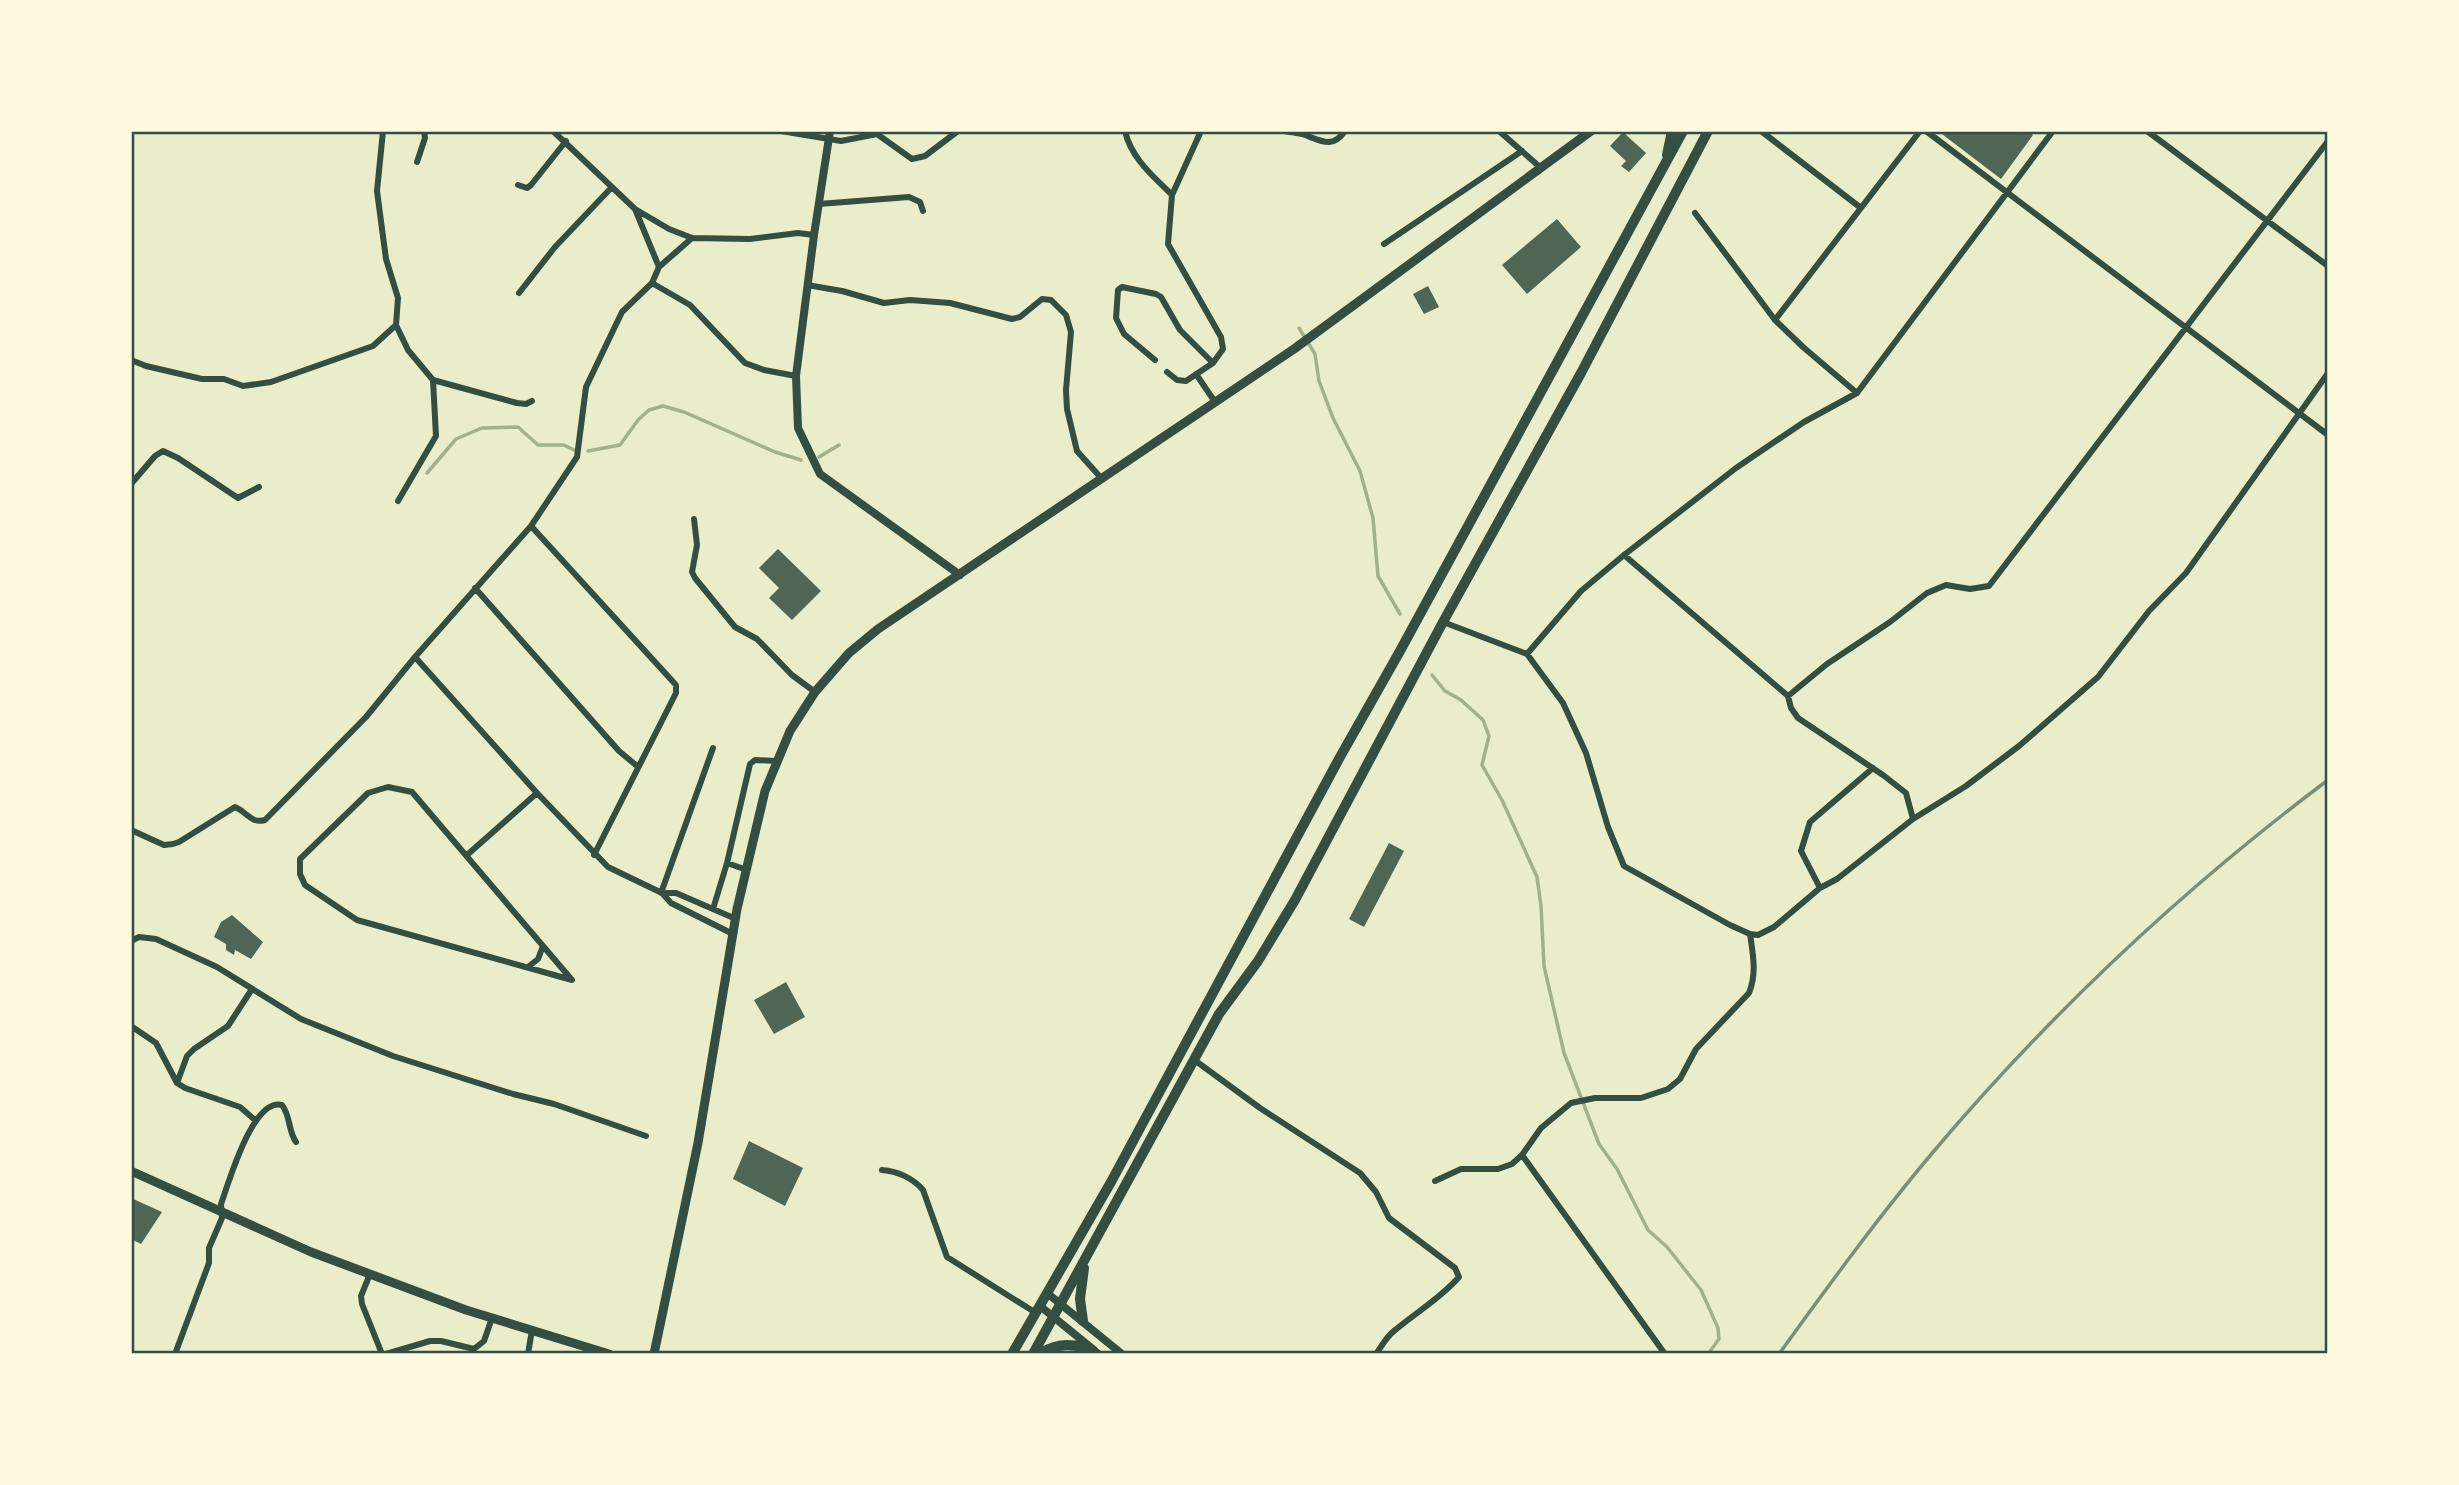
<svg xmlns="http://www.w3.org/2000/svg" width="2459" height="1485" font-family="Raleway,sans-serif">
<style>
.lines{fill:none;stroke-linecap:round;stroke-linejoin:round}
.stream{stroke:#a3b18a;stroke-width:3.5}
.building{fill:#4f6655}
.minor{stroke:#344e41;stroke-width:6}
.tertiary{stroke:#344e41;stroke-width:8}
.secondary{stroke:#344e41;stroke-width:9}
.trunk{stroke:#344e41;stroke-width:10}
.rail{stroke:#7c8e77;stroke-width:3.5}
.neatline{fill:none;stroke:#344e41;stroke-width:2.5}
</style>
<rect width="100%" height="100%" fill="#e9edc9"/>
<g class="lines">
<!-- stream -->
<path class="stream" d="M1299,328L1315,354L1319,381L1333,418L1360,471L1373,518L1378,576L1400,614
M588,451L620,445L638,420L649,410L663,406L684,412L775,452L801,460
M819,457L839,445
M427,473L456,439L482,428L518,427L538,445H564L574,450
M1432,675L1445,691L1461,700L1483,720L1489,736L1482,765L1502,800L1537,877L1541,906L1544,966L1564,1053L1599,1144L1617,1169L1648,1230L1667,1247L1701,1290L1718,1328L1719,1339L1708,1354"/>
</g>
<!-- building -->
<path class="building" d="M1938,131H2027L2033,135L2001,179Z
M1623,132L1646,153L1629,172L1621,166L1626,161L1610,146Z
M1557,219L1581,247L1527,294L1502,265Z
M1428,286L1439,307L1424,314L1413,294Z
M778,549L821,591L792,620L769,598L779,588L759,568Z
M1389,843L1404,851L1364,927L1349,919Z
M232,915L263,942L251,959L235,950L234,955L226,950V944L214,937L221,922Z
M786,982L805,1017L774,1034L754,1000Z
M749,1141L803,1168L785,1206L733,1179Z
M131,1198L162,1212L141,1244L131,1239Z"/>
<g class="lines">
<!-- minor -->
<path class="minor" d="M383,131L377,191L386,259L398,298L396,325L408,350L433,380L517,403L526,404L532,401
M553,131L635,209L669,229L692,238L750,239L798,233L814,235
M781,131L841,141L877,134L912,159L925,156L958,131
M1125,131C1131,158 1153,176 1172,195
M1284,131C1290,132 1297,133 1302,134C1320,140 1332,150 1345,131
M1499,131L1541,168
M1761,131L1861,208
M1926,131L2328,435
M2147,131L2328,266
M417,162L425,138L424,131
M518,185L527,188L531,185L566,141
M819,204L909,197L920,202L923,211
M635,209L659,267
M1695,213L1775,320L1803,347L1857,393
M1384,244L1522,151
M652,283L690,305L745,363L764,370L796,376
M807,285L842,291L884,303L910,300L950,303L1012,319L1020,317L1042,299L1051,300L1066,315L1071,332L1066,390L1067,409L1077,451L1102,479
M519,293L555,247L612,187
M1775,320L1920,131
M131,360L146,366L202,379H224L243,386L271,382L373,346L396,325
M1155,360L1124,334L1116,318L1118,290L1122,287L1156,294L1161,297L1180,330L1213,363
M1167,372L1177,380L1186,381L1213,363L1223,349L1221,337L1168,244L1172,195L1201,131
M1196,374L1215,402
M131,484L155,456L163,451L178,458L238,498L259,487
M398,501L436,436L433,380
M694,519L697,545L692,572L695,578L735,627L757,639L792,675L815,692
M531,526L577,457L586,387L622,312L652,283L659,267L692,238
M1624,555L1788,696
M475,588L619,751L637,766
M1443,622L1527,654L1563,703L1586,753L1608,827L1624,866L1730,925L1750,934L1758,935L1774,927L1820,888L1837,879L1913,819L1966,786L2019,746L2098,677L2149,611L2186,573L2328,373
M1527,654L1581,591L1624,555L1736,468L1804,422L1857,393L2053,131
M415,657L537,793L608,867L662,893L671,903L733,934
M388,787L412,792L572,980L357,920L305,885L300,874V859L368,793Z
M1913,819L1906,793L1883,775L1798,718L1791,708L1788,696L1827,664L1890,622L1927,593L1946,585L1970,589L1989,586L2328,141
M131,830L164,845L173,844L179,842L235,807C247,812 251,824 265,820L366,717L415,657L531,526L676,685V693L594,855
M467,855L537,793
M727,863L747,870
M1820,888L1801,851L1810,822L1873,768
M661,893L713,748
M662,893H676L736,919
M713,909L727,863L750,764L755,760L776,761
M131,941L139,937L156,939L217,967L301,1019L393,1056L513,1094L554,1104L646,1136
M528,967L538,959L543,946
M131,1026L156,1043L177,1083L185,1088L240,1107L255,1120
M1193,1059L1260,1108L1360,1173L1376,1192L1389,1218L1455,1268L1459,1277C1441,1298 1415,1313 1394,1331C1386,1337 1382,1346 1376,1354
M177,1083L187,1056L194,1049L228,1026L252,989
M1522,1155L1665,1354
M882,1170C897,1171 913,1178 923,1190L947,1257L1036,1313
M1435,1181L1461,1169H1498L1512,1164L1522,1155L1541,1128L1571,1103L1595,1098H1641L1668,1089L1680,1079L1696,1049L1749,993C1757,973 1753,955 1750,934
M370,1274L361,1296L362,1304L382,1354
M175,1354L209,1263V1248L222,1218L221,1204C229,1182 253,1097 282,1105C291,1117 288,1131 296,1142
M386,1354L430,1341H441L474,1349L484,1341L492,1318
M528,1354L532,1330"/>
<!-- tertiary -->
<path class="tertiary" d="M830,131L814,235L796,376L798,428L820,474L960,575
M1047,1293L1122,1354
M1040,1306L1094,1350"/>
<!-- secondary -->
<path class="secondary" d="M131,1171L311,1252L466,1310L609,1354
M654,1354L698,1143L737,909L765,791L790,731L815,692L849,653L878,629L1294,349L1591,131"/>
<!-- trunk -->
<path class="trunk" d="M1667,155L1672,131
M1083,1321L1080,1299L1084,1268
M1012,1354L1111,1182L1340,757L1400,651L1683,131
M1033,1354L1219,1014L1258,961L1295,900L1443,622L1581,373L1708,131
M1039,1354C1058,1342 1077,1342 1097,1354"/>
<!-- rail -->
<path class="rail" d="M1779,1354C1829,1285 1879,1216 1934,1151C2050,1014 2184,888 2328,780"/>
</g>
<!-- border -->
<rect width="2459" height="1485" fill="none" stroke="#fefae0" stroke-width="266"/>
<rect x="133" y="133" width="2193" height="1219" class="neatline"/>
</svg>
